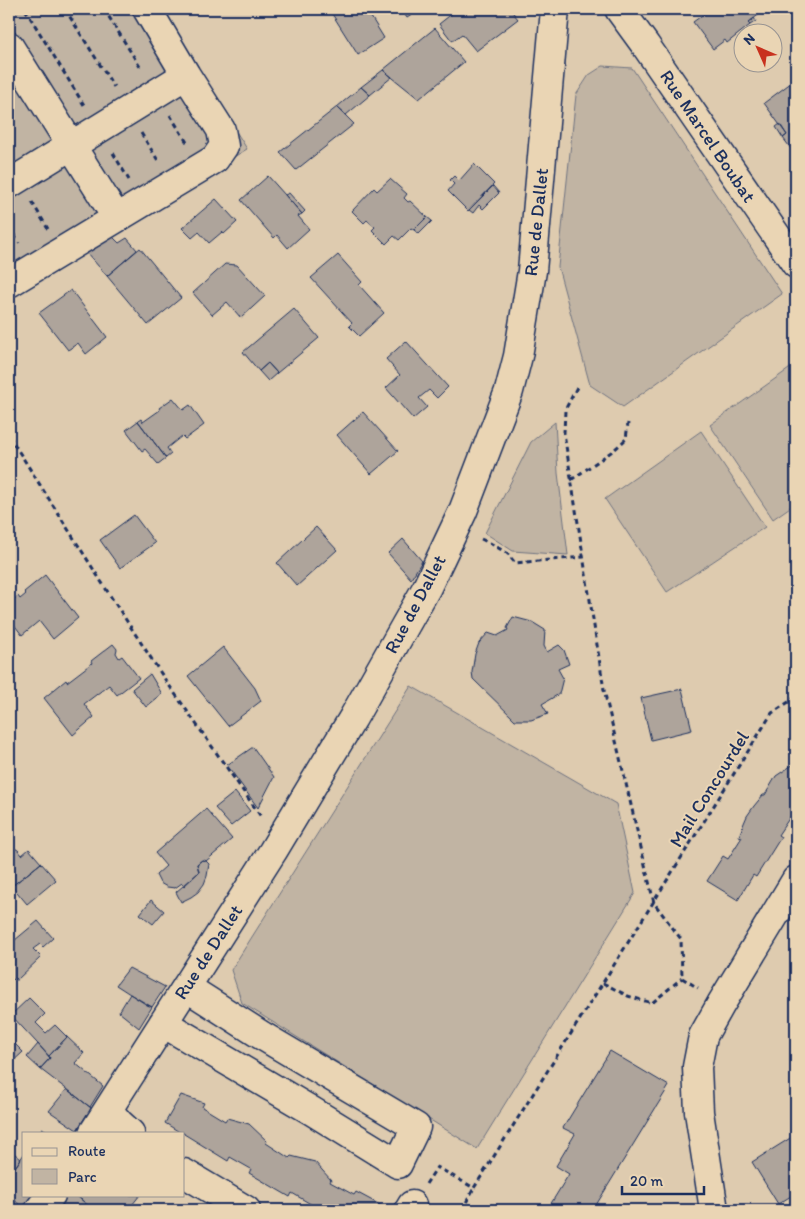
<svg xmlns="http://www.w3.org/2000/svg" width="805" height="1219" font-family="Itim,sans-serif">
<style>
.green{fill:#c1b4a3;stroke:#6e7280}
.building{fill:#aea49b;stroke:#1b2f5e}
.lines{fill:none;stroke-linecap:round;stroke-linejoin:round}
.minor-casing{stroke:#1b2f5e;stroke-width:31}
.path{stroke:#1b2f5e;stroke-width:3;stroke-dasharray:5 4;stroke-linecap:butt}
.minor{stroke:#ead5b4;stroke-width:28}
.labels{text-anchor:middle;dominant-baseline:central;stroke-width:4;stroke-linejoin:round;paint-order:stroke}
.street-label{font-size:19px;fill:#1b2f5e;stroke:#ead5b4}
</style>
<rect width="100%" height="100%" fill="#decbaf"/>
<filter id="ink" filterUnits="userSpaceOnUse"><feTurbulence type="fractalNoise" baseFrequency=".02" numOctaves="2"/><feDisplacementMap in="SourceGraphic" scale="10" xChannelSelector="R" yChannelSelector="G"/><feConvolveMatrix kernelMatrix="1 2 1 2 8 2 1 2 1" color-interpolation-filters="sRGB"/></filter>
<g filter="url(#ink)">
<!-- green -->
<path class="green" d="M9,9H160L247,149L9,293Z
M603,66L632,68L782,294L623,407L590,385L558,267L576,95L589,75Z
M796,364V503L773,519L710,425Z
M555,422L558,473L568,555L513,551L485,533L531,442Z
M701,431L765,527L667,592L605,499Z
M411,686L616,804L635,893L477,1149L242,1003L231,970Z"/>
<!-- building -->
<path class="building" d="M329,9H372L376,14L371,17L384,38L358,55Z
M401,9H421L407,18Z
M458,9H510L518,19L476,51L462,34L452,41L439,24Z
M711,9H766L748,23L750,25L727,43L725,40L713,49L693,22Z
M754,18L756,21L750,25L748,23Z
M435,28L464,62L419,99L383,70Z
M383,70L392,77L370,95L361,87Z
M792,82L796,88V152L795,154L783,138L787,135L764,103Z
M361,87L370,95L346,115L337,107Z
M337,107L354,124L296,170L280,152Z
M780,124L787,135L783,138L776,127Z
M474,164L494,184L468,211L448,191L454,184L450,180L454,176L459,181Z
M268,176L302,214L298,216L309,229L288,248L277,235L274,238L241,200Z
M390,179L407,194L404,198L408,202L410,201L427,217L414,230L411,228L399,240L394,236L386,244L372,230L375,227L367,220L364,223L352,211L374,188L377,191Z
M493,186L499,193L483,209L479,205L473,213L469,210Z
M289,193L305,211L302,214L285,195Z
M216,199L237,222L224,234L222,232L209,243L199,232L192,238L182,228Z
M427,217L432,221L419,234L414,230Z
M112,236L119,243L127,238L137,250L107,276L86,252Z
M140,248L181,298L148,325L107,276Z
M338,255L362,282L359,285L384,313L359,336L349,326L352,323L311,278Z
M225,264L237,265L265,296L241,318L227,302L212,315L193,293Z
M71,290L107,337L86,354L78,343L68,350L39,313Z
M294,309L319,338L277,373L268,363L259,371L243,352Z
M406,341L448,387L437,398L429,390L419,398L427,407L413,419L386,388L400,375L386,359Z
M268,363L277,373L268,381L259,371Z
M173,398L183,410L190,405L204,425L185,439L182,436L167,448L171,454L166,458L138,421L141,419L143,422L160,410L159,408Z
M363,412L398,451L371,474L337,435Z
M138,421L166,458L158,464L145,449L142,451L126,430Z
M134,515L155,543L120,568L100,540Z
M316,527L337,550L297,586L277,563Z
M403,539L422,561L411,579L388,553Z
M45,575L78,618L53,639L39,621L22,635L9,618V603L18,596L20,599L26,594L24,592Z
M513,617L532,622L545,630L544,646L547,652L559,645L564,650L569,664L558,669L563,678L559,694L542,704L548,714L531,720H515L473,679L472,672L475,654L479,643L488,633L497,636L508,630L507,628Z
M113,644L117,649L116,653L119,658L122,656L139,678L117,695L109,685L84,704L94,717L73,735L44,698L66,680L67,682L92,663L91,661Z
M223,647L255,688L261,701L228,726L188,676Z
M150,674L162,694L146,707L132,689Z
M682,689L692,730L651,740L641,698Z
M253,747L274,777L258,808L227,765Z
M796,759V812L794,815L792,814L778,835L781,837L756,877L753,875L738,900L707,881L723,856L728,859L742,837L739,836L744,823L747,816L754,806L763,795H765L776,776L794,764L792,761Z
M235,792L250,811L231,826L215,808Z
M206,809L232,839L206,861L202,860L197,864L199,872L184,886L182,883L175,888L167,887L160,883L156,875L166,866L155,853Z
M9,845L18,850L22,855L29,849L41,863L12,886L9,882Z
M202,860L206,861L209,864L207,876L204,884L198,892L191,897L181,902L176,892L199,872L197,864Z
M41,863L56,880L27,904L12,886Z
M151,900L164,911L153,924L140,914Z
M38,921L53,938L43,947L40,944L33,949L41,957L17,980L11,979L9,977V945Z
M129,968L165,987L152,1007L147,1005L116,985Z
M130,994L152,1007L139,1028L119,1012Z
M29,998L45,1014L36,1023L46,1033L55,1025L67,1037L49,1056L11,1015Z
M67,1037L84,1053L75,1063L103,1086L90,1107L40,1069L50,1058L49,1056Z
M9,1038L23,1052L9,1065Z
M38,1044L50,1058L40,1069L27,1057Z
M610,1051L669,1086L593,1210H547L569,1174L556,1166L575,1134L563,1128Z
M67,1089L91,1108L90,1110L91,1111L89,1116L87,1114L77,1130L49,1111Z
M181,1095L204,1103L202,1107L225,1121L227,1118L249,1124L267,1141L266,1143L289,1158L291,1156L315,1162L322,1170L331,1180L330,1182L354,1195L356,1192L382,1206L379,1210H312L314,1206L292,1193L290,1197L249,1173L251,1169L230,1157L228,1161L184,1134V1133H181L165,1123Z
M42,1128L50,1133H39Z
M792,1137L796,1145V1193L778,1204L752,1162Z
M9,1149L21,1159L9,1176Z
M24,1154V1195H35L25,1209L9,1196V1176Z
M64,1195H76L93,1210H63L57,1204Z
M76,1195H140L128,1210H116L115,1208L113,1210H93Z
M9,1203L18,1210H9Z"/>
<g class="lines">
<defs>
<path id="minor" d="M619,9L646,46L796,264
M9,46L116,217
M9,184L186,75
M9,283L215,159L224,146L221,130L186,75L147,9
M163,1023L312,1111L398,1164L416,1127L261,1035L186,987
M108,1110L119,1123L130,1133
M93,1133L273,851L353,718L427,587L463,511L509,391L518,356L532,271L555,9
M184,1173L246,1210
M39,1210L51,1195
M409,1210L412,1205
M714,1210L699,1112L697,1067L703,1036L721,1004L796,880"/>
</defs>
<!-- minor casing -->
<use href="#minor" class="minor-casing"/>
<!-- path -->
<path class="path" d="M25,9L84,105
M65,9L114,87
M104,9L142,70
M170,115L188,144
M141,133L159,162
M113,153L129,180
M32,202L48,229
M9,227L19,243
M577,387L565,410L564,433L604,690L654,903L681,939L682,978L698,988
M9,436L111,597L164,678L262,818
M571,480L614,450L626,439L628,423
M481,539L490,543L507,553L515,563L584,557
M603,983L628,996L652,1003L682,978
M426,1184L437,1167L474,1188L772,713L796,697
M462,1210L474,1188"/>
<!-- minor -->
<use href="#minor" class="minor"/>
</g>
</g>
<g class="labels">
<!-- street labels -->
<g class="street-label">
<text transform="translate(708 136) rotate(56)">Rue Marcel Boubat</text>
<text transform="translate(536 222) rotate(-84)">Rue de Dallet</text>
<text transform="translate(415 604) rotate(-62)">Rue de Dallet</text>
<text transform="translate(709 789) rotate(-58)">Mail Concourdel</text>
<text transform="translate(208 952) rotate(-57)">Rue de Dallet</text>
</g>
</g>
<!-- margin -->
<rect width="805" height="1219" fill="none" stroke="#ead5b4" stroke-width="30"/>
<rect x="15" y="15" width="775" height="1189" fill="none" stroke="#1b2f5e" stroke-width="2" filter="url(#ink)"/>
<!-- legend -->
<rect x="22" y="1132" width="162" height="65" fill="#ead5b4" stroke="#979392"/>
<rect x="32" y="1148" width="25" height="8" fill="#ead5b4" stroke="#979392"/>
<text x="68" y="1156" font-size="15" fill="#1b2f5e">Route</text>
<rect x="32" y="1169" width="25" height="15" fill="#c1b4a3" stroke="#979392"/>
<text x="68" y="1182" font-size="15" fill="#1b2f5e">Parc</text>
<!-- north arrow -->
<g transform="translate(758 48) rotate(315)"><circle r="24" fill="#ead5b4" stroke="#979392"/>
<path d="M0-4L9 19L0 12L-9 19Z" fill="#c8321e"/>
<text y="-8" font-size="14" font-weight="bold" text-anchor="middle" fill="#1b2f5e">N</text>
</g>
<!-- scale -->
<path d="M622 1186v8h82v-8" fill="none" stroke="#1b2f5e" stroke-width="2.5"/>
<text x="630" y="1186" font-size="15" fill="#1b2f5e" stroke="#ead5b4" stroke-width="4" paint-order="stroke">20 m</text>
</svg>
